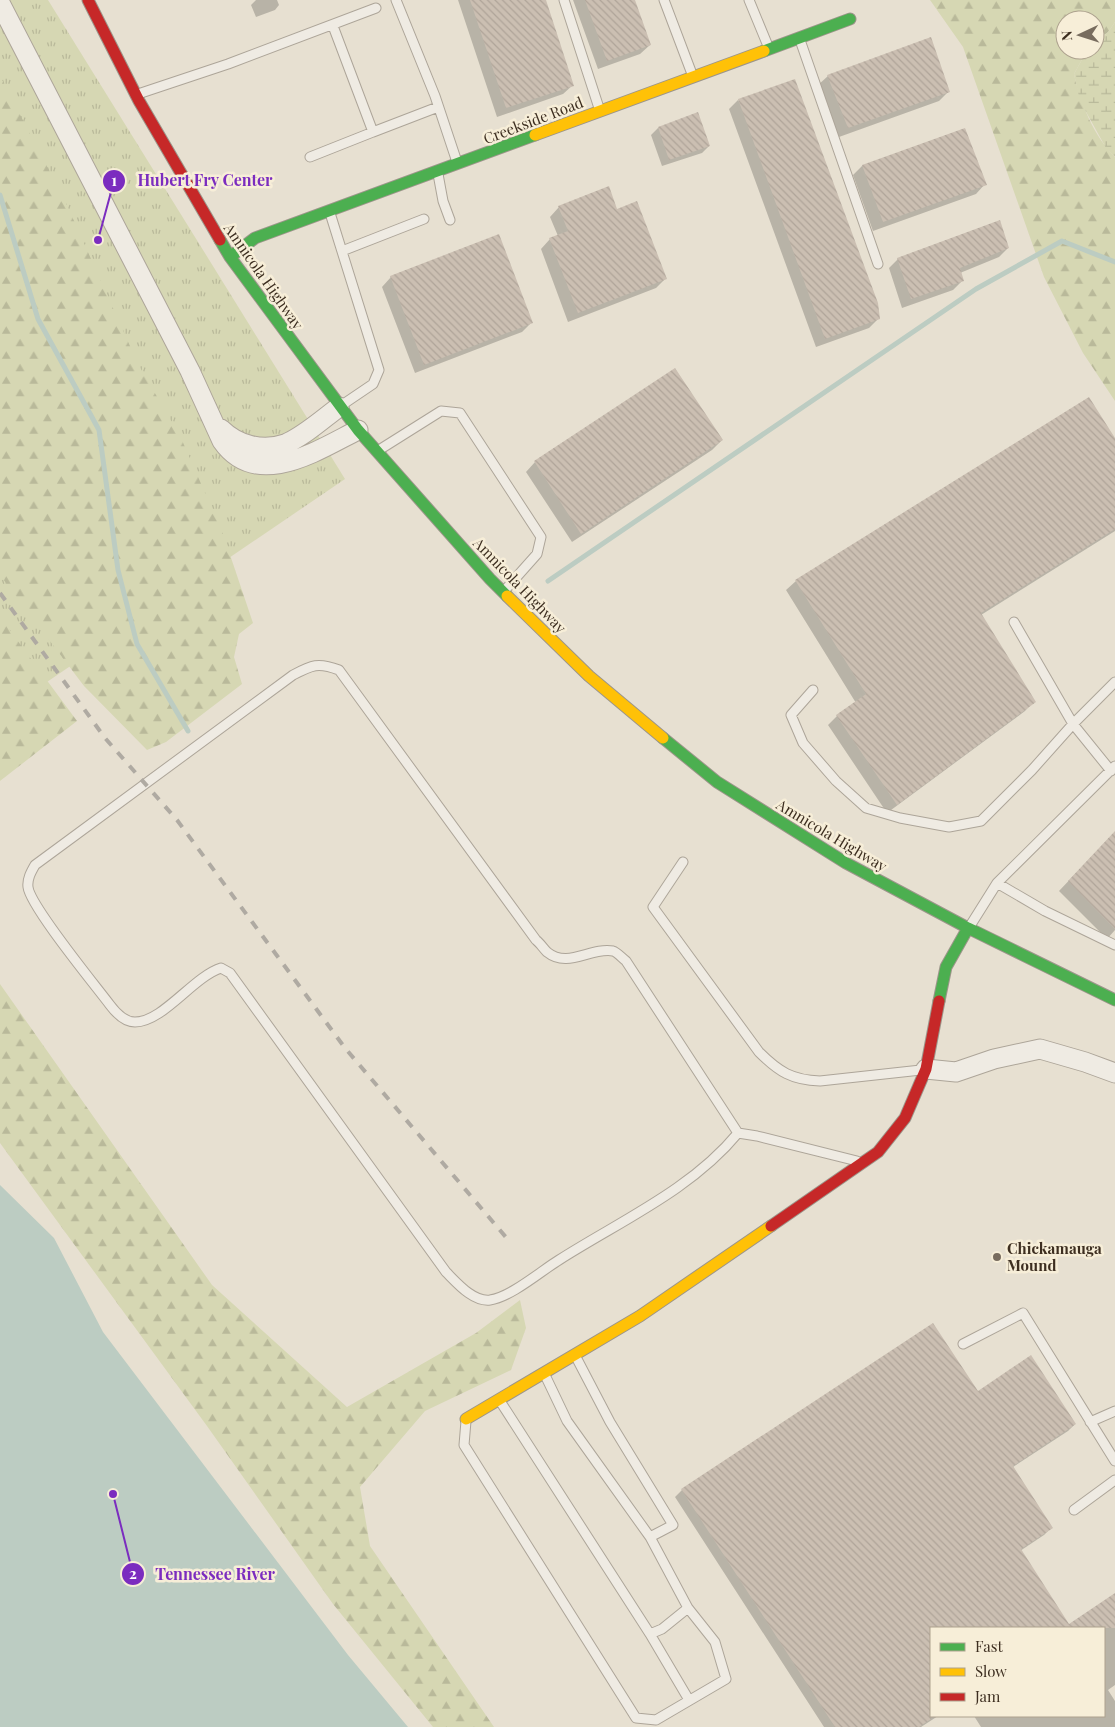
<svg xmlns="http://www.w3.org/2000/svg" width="1115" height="1727" font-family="'Playfair Display',serif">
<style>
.grass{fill:url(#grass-tufts)}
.forest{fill:url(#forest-firs)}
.wetland{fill:url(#wetland-marsh)}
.water{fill:#bcccc2}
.shadow{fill:#0003}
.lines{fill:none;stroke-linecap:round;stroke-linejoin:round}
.stream{stroke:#bcccc2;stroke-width:5}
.building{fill:url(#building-back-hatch)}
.lane-casing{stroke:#ada599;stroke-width:11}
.street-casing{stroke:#ada599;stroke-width:21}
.fast-casing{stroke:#9c958a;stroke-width:13}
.slow-casing{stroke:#9c958a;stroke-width:13}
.jam-casing{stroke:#9c958a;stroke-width:13}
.lane{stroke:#efebe3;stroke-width:9}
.street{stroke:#efebe3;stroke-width:19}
.fast{stroke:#4caf50;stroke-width:11}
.slow{stroke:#ffc107;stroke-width:11}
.jam{stroke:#c62828;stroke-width:11}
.rail{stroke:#afaaa2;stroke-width:4;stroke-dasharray:9 9;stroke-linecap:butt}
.poi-dot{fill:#786c5e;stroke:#f7eed8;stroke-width:2}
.labels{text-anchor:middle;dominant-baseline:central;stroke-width:5;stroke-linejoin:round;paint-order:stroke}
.street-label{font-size:15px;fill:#3d2e20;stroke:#f7eed8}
.poi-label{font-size:15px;font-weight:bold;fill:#3d2e20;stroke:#f7eed8;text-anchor:start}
.leader{fill:none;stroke:#7b2cbf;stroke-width:2}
.callout-dot{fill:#7b2cbf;stroke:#f7eed8;stroke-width:2}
.mark-label{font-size:15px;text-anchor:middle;font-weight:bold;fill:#fff}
.callout-label{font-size:16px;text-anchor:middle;font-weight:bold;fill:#7b2cbf;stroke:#f7eed8;stroke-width:5;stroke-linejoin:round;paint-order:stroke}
</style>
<defs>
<pattern id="grass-tufts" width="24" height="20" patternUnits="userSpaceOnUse" patternTransform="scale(1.25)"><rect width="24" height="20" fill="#d6d7b3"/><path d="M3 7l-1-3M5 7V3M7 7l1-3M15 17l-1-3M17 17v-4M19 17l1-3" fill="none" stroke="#b9b99a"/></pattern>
<pattern id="forest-firs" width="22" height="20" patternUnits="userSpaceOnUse" patternTransform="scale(1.25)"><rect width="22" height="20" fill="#d6d7b3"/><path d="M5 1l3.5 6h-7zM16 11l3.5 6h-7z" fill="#b9b99a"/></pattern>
<pattern id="wetland-marsh" width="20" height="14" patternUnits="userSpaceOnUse" patternTransform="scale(1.25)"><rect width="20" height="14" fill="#d6d7b3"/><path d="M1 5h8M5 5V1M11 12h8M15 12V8" fill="none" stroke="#b9b99a"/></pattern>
<pattern id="building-back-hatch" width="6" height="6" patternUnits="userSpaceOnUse" patternTransform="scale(1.25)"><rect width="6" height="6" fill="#cbbfb2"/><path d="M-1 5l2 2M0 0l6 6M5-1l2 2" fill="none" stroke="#afa499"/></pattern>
</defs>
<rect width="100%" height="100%" fill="#e7e0d1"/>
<!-- grass -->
<path class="grass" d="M0,0H48L345,479L0,714Z"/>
<!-- forest -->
<path class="forest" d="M930,0H1115V22L1109,31L1095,45V20H1065V50H1090L1085,54L1074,74C1081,104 1093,135 1115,157V401L1083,353L1044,277L963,47Z
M0,76L66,203L138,364L181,438L223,534L253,623L239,634L234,657L242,684L166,742L147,750L84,686L0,575Z
M0,617L77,721L0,781Z
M0,984L212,1285L347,1407L476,1333L520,1300L526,1328L511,1370L425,1411L360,1487L370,1546L494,1727H433L333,1604L207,1426L0,1143Z"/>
<!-- wetland -->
<path class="wetland" d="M1115,22V157L1106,148L1080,101L1074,74L1085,54L1090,50H1095V45L1109,31Z"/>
<!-- water -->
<path class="water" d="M0,1185L54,1238L103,1332L348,1655L408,1727H0Z"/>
<!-- shadow -->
<path class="shadow" d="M256,0H277L279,5L275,10L256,17L251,5Z
M458,0H545L573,85L563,94L497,117Z
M573,0H634L650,45L640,54L598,69Z
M828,76L948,92L939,101L839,137L818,85Z
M738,100L878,319L869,328L816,347L729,109Z
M698,114L709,146L702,153L662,166L651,135L658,128Z
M965,129L985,184L976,194L873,231L853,175L862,166Z
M559,207L617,211L665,279L656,288L568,322L541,249L550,239L558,236L550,217Z
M1008,248L999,257L960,273L962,281L953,290L902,308L889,268L898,259Z
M391,277L531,323L522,332L415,373L382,287Z
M675,369L722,440L712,450L572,542L526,472L535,462Z
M1089,398L1115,441V531L981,615L1034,701L1025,711L887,813L828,725L837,716L856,703L786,590L796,581Z
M1115,832V930L1107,939L1059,891Z
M933,1325L977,1393L1075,1424L1068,1431L1013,1467L1051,1528L1044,1535L1020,1551L1068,1626L1115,1594V1685L1108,1690L1115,1701V1727H981L974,1716H1104V1628H931V1716H938L921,1727H824L675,1497L682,1490Z"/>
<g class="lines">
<!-- stream -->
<path class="stream" d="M0,195L38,319L99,430L118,570L137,644L188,731
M548,581L976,289L1062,241L1115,262"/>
</g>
<!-- building -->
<path class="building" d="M470,0H546L574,86L506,108Z
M585,0H635L651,45L607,61Z
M931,37L950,92L848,128L827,75Z
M795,79L878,303L880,319L825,339L738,99Z
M698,112L710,146L669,160L658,127Z
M965,128L987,185L883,222L862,165Z
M609,186L617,209L637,201L667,279L578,313L549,238L568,231L558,206Z
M1000,220L1009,248L960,268L964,281L911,299L897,258Z
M499,234L533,323L424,365L390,276Z
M675,368L723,440L581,534L534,461Z
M1089,397L1115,438V529L981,613L1036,702L897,805L836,715L866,694L795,580Z
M1115,831V929L1068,881Z
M933,1323L978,1391L1031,1355L1076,1424L1013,1466L1053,1528L1021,1549L1069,1624L1115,1593V1628H931V1719L919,1727H835L681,1489Z"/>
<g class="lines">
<defs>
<path id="lane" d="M396,0L435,96L457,162
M564,0L599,108
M664,0L692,74
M749,0L768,46
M333,26L373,132L438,107
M800,40L878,264
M138,94L228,64L376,8
M310,157L373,132
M438,174L443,201L450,220
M330,213L379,370L373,384L342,405
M342,251L424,219
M379,450L441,411L460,413L541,537L537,554L505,590
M1014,622L1073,724L1111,771
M813,690L791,715L803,743L836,781L866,808L900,818L949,827L981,821L1032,770L1073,724L1115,682
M683,862L653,907L759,1052C779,1072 792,1080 820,1081L921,1070
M997,883L1045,911L1115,945
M970,926L997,883L1115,766
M738,1133C691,1190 620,1221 559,1260C541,1271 511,1297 490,1300C473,1302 457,1283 446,1272L230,973L221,968C193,977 163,1022 135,1022C124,1022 116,1013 110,1005C95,985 30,906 28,887C27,879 31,872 35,865L293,675C312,665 318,662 339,670L536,940C540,943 543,948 547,952C568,969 590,947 613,951C617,952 622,958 626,961L738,1133L757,1136L857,1161
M963,1344L1023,1313L1115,1461
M545,1375L567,1421L650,1537
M500,1401L650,1634L662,1629L688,1608L650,1537L673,1525L610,1422L576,1357
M466,1421L464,1445L636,1718L656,1720L726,1679L715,1642L688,1608
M1090,1422L1115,1411
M1074,1510L1115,1480
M650,1634L689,1700"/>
<path id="street" d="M0,3L190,371L222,441C257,491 318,450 358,430
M221,429C237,445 262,452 285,444C303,437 324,418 339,407
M926,1069L956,1072L994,1059L1040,1049L1085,1062L1115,1073"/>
<path id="fast" d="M764,51L850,19
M220,240L230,257L358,430L490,579L507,596
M230,257L255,238L535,135
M663,738L717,782L846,863L968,928L1115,1000
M939,1001L946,967L968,928"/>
<path id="slow" d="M535,135L764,51
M507,596L589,676L663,738
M466,1419L640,1316L771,1226"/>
<path id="jam" d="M88,0L139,101L220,240
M771,1226L878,1152L905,1118L926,1069L939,1001"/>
</defs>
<!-- lane casing -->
<use href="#lane" class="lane-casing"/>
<!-- street casing -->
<use href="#street" class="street-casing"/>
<!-- fast casing -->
<use href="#fast" class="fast-casing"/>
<!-- slow casing -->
<use href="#slow" class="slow-casing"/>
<!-- jam casing -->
<use href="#jam" class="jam-casing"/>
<!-- lane -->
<use href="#lane" class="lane"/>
<!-- street -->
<use href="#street" class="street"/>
<!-- fast -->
<use href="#fast" class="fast"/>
<!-- slow -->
<use href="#slow" class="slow"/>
<!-- jam -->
<use href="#jam" class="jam"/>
<!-- rail -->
<path class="rail" d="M0,593L105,738L177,820L345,1048L510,1242"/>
</g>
<!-- markers -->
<circle class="poi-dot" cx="997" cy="1257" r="5"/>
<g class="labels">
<!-- street labels -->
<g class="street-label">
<text transform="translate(533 120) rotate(-21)">Creekside Road</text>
<text transform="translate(264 276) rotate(55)">Amnicola Highway</text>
<text transform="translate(520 585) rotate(46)">Amnicola Highway</text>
<text transform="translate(832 835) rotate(31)">Amnicola Highway</text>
</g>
<!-- poi labels -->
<g class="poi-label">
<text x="1007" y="1248">Chickamauga<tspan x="1007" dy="17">Mound</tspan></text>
</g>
</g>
<!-- callouts -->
<path class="leader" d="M98 240L114 181M113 1494L133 1574"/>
<g class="callout-dot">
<circle cx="98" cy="240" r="5"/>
<circle cx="113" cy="1494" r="5"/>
<circle cx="114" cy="181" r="12"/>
<circle cx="133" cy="1574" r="12"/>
</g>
<g class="mark-label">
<text x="114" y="186">1</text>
<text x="133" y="1579">2</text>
</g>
<g class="callout-label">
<text x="205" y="186">Hubert Fry Center</text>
<text x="215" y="1580">Tennessee River</text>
</g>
<!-- legend -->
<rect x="930" y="1627" width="175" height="90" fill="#f7eed8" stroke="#ada18e"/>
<rect x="940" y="1643" width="25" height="8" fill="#4caf50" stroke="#ada18e"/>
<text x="975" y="1652" font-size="15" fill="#3d2e20">Fast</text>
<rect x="940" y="1668" width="25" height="8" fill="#ffc107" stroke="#ada18e"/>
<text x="975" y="1677" font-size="15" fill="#3d2e20">Slow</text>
<rect x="940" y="1693" width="25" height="8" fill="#c62828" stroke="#ada18e"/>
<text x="975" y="1702" font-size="15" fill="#3d2e20">Jam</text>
<!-- north arrow -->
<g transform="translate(1080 35) rotate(266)"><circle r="24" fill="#f7eed8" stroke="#ada18e"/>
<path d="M0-4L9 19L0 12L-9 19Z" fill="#786c5e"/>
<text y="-8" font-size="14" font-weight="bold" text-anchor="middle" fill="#3d2e20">N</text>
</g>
</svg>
